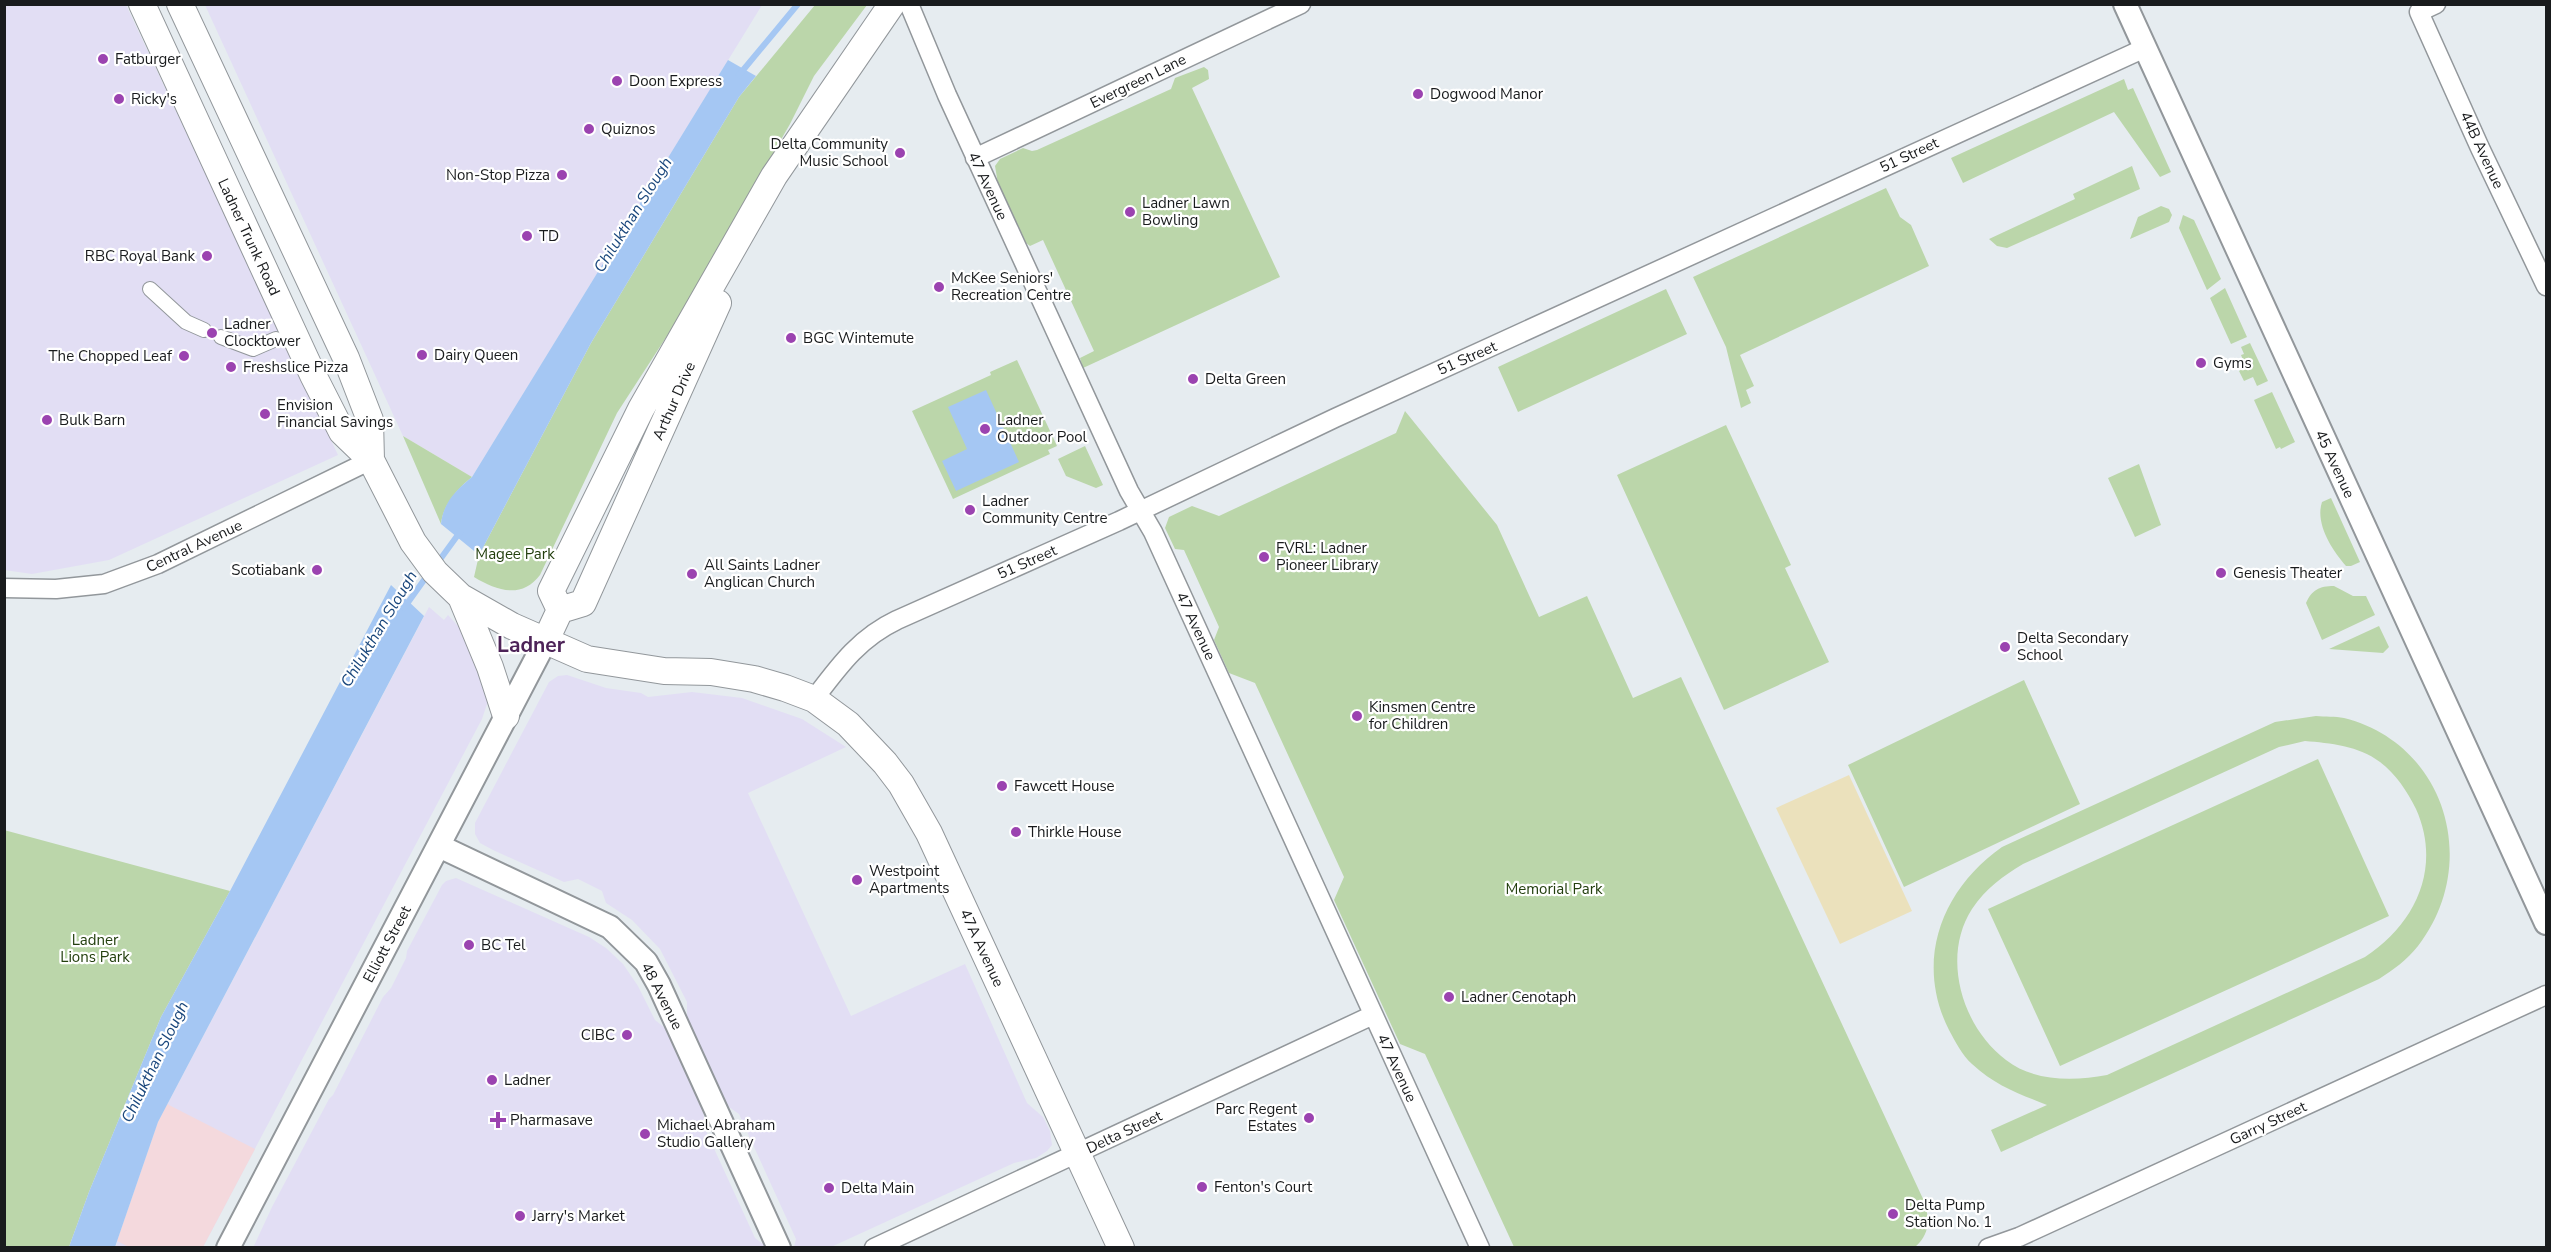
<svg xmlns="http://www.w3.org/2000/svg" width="2551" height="1252" font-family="'Nunito Sans',sans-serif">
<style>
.commercial{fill:#e2def4}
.industrial{fill:#f4d9dd}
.green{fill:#bbd6aa;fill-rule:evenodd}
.sand{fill:#ebe1bc}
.water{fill:#a5c7f3}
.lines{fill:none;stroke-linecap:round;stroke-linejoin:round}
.stream{stroke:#a5c7f3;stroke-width:6}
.pedestrian-casing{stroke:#92979b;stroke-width:16}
.minor-casing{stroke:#92979b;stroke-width:21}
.tertiary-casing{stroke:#92979b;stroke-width:26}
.secondary-casing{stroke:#92979b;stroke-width:28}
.pedestrian{stroke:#fff;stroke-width:14}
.minor{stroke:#fff;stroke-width:18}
.tertiary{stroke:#fff;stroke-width:22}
.secondary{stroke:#fff;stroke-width:26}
.poi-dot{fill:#9b43b0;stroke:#fff;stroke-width:2}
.labels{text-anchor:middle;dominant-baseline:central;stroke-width:4.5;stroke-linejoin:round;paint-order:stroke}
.poi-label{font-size:15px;fill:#191b1d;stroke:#fff;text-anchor:start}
.street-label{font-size:15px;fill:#191b1d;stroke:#fff}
.park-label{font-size:15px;fill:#233f0e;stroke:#fff}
.water-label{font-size:16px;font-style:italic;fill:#1a477c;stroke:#fff}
.district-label{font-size:21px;font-weight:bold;fill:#4d2358;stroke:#fff}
</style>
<rect width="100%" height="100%" fill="#e6ecf0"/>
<!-- commercial -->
<path class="commercial" d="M4,5H126L338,455L109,560L32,574L4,570Z
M205,5H762L472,477L403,436Z
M429,607L444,620L448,615L466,635L488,701L482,719L203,1247L115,1248L158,1122Z
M567,675L606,688L641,693L648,697L692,692L742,698L802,719L846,747L748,793L851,1016L965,964L1027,1103L1043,1117L1050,1131L1052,1145L1047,1151L1036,1158L1014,1163L831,1247H794L796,1239L739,1114L729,1107L722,1096L687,1021V1002L660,949L632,920L606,903L602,891L578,879L564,882L493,850L480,843L475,834V823L549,682L558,676Z
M456,878L589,937L606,948L623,964L638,986L655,1020L665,1028L672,1039L676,1051L702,1104L706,1131L755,1238L768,1248H253L272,1207L329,1099L333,1095L383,997L391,988L406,958L407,951L442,885L446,881Z"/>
<!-- industrial -->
<path class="industrial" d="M167,1104L255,1149L203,1247H129L117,1241L158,1122Z"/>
<!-- green -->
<path class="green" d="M815,5H867L814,76L790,124L676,322L617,413L540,575C522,599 497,591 474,577L479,555L591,343L739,97Z
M1204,67L1208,70L1209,79L1192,88L1280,277L1083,368L1080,358L1094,351L1043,240L1030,246L1026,243L998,184L995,166L1000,159L1023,148L1032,151L1037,150L1171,89L1175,78Z
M2124,79L2128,90L2133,88L2171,172L2160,177L2114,112L1963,183L1951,158Z
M2132,166L2140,189L2007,248L1997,246L1989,239L2075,199L2073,194Z
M1886,188L1900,217L1911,225L1929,266L1740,355L1754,386L1746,390L1751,403L1741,408L1726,347L1693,277Z
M2161,206L2169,209L2172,215L2169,222L2130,239L2138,217Z
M2183,215L2194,220L2221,279L2207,290L2179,228Z
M2225,288L2247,337L2231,344L2210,298Z
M1666,289L1687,334L1518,412L1498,367Z
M2250,343L2268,381L2257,386L2253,377L2244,381L2239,371L2246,367L2241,355L2244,354L2241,347Z
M1017,360L1057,446L1048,450L1050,454L953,499L912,411L991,375L990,372Z
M2272,392L2295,442L2281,449L2280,447L2276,449L2254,400Z
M1405,411L1497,525L1539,617L1587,596L1633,698L1681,677L1924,1201C1930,1219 1930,1234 1915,1247H1514L1425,1054L1400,1044L1334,900L1344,877L1255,683L1229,673L1214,640L1219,627L1184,550L1175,549L1165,528L1169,517L1192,506L1219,516L1396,433Z
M1726,425L1791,565L1785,568L1829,662L1724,710L1617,475Z
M403,436L472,477C457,489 443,505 441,524Z
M1085,446L1103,485L1096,488L1066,476L1058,459Z
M2139,464L2161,525L2135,537L2108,478Z
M2331,498L2360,562L2351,566H2346C2331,549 2315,523 2322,502Z
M2334,586L2353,596H2366L2375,615L2322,640L2306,603C2312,590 2319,586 2334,586Z
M2379,626L2389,647L2383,653L2329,649Z
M2024,680L2080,804L1904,887L1848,765Z
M2316,716C2325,717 2335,716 2344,718C2447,744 2481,865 2418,946C2407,960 2393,970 2379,979L2001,1152L1991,1130L2047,1105C2017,1093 1996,1086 1972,1064C1962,1055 1955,1041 1949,1030C1914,961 1942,889 2002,847L2275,722ZM2305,741C2330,743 2359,746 2380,762C2396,774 2407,791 2416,809C2442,867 2416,924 2365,957L2107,1075C2074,1081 2034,1082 2006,1060C1962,1027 1941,957 1972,909C1986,888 2003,876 2023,864L2279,747Z
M2318,759L2389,916L2060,1066L1988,909Z
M4,830L230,891L161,1017L89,1192L69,1247H5Z"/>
<!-- sand -->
<path class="sand" d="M1849,775L1912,911L1840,944L1776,808Z"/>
<!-- water -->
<path class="water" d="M728,60L756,76L739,97L591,343L479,555L441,524C443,503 456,490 472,477Z
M986,390L1019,462L956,491L942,461L967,449L948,407Z
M391,585L424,616L158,1122L115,1247H69L89,1192L161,1017L230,891Z"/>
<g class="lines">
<!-- stream -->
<path class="stream" d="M739,75L798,4
M436,565L460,532
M404,608L429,573"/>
<defs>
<path id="pedestrian" d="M150,289L186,322L204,330
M221,337L253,349L276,339"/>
<path id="minor" d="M909,4L947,95L1129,491L1153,532L1480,1248
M2436,4L2419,12L2480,148L2546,286
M975,158L1301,4
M4,588L56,589L104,584L158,564L371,460
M814,699C839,666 859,638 897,620L1119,521L1335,418L2145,48
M874,1248L1373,1015
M1988,1248L2019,1237L2546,995"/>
<path id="tertiary" d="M2125,4L2546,923
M439,846L610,927L646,962L659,985L779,1248
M228,1248L546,640"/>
<path id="secondary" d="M142,4L313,375L342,432L371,460L413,542L435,572L461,597L512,626L587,659L664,671L711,672L754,679L785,688L814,699L848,724L885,763L901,784L929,833L1121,1248
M180,4L346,358L370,420L371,460
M461,597L490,667L506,716
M560,610L583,603L718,303
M546,640L560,610L551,591L641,409L774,176L892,4"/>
</defs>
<!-- pedestrian casing -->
<use href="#pedestrian" class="pedestrian-casing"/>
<!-- minor casing -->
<use href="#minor" class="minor-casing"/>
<!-- tertiary casing -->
<use href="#tertiary" class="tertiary-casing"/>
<!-- secondary casing -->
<use href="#secondary" class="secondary-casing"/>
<!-- pedestrian -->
<use href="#pedestrian" class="pedestrian"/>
<!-- minor -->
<use href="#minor" class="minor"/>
<!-- tertiary -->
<use href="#tertiary" class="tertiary"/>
<!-- secondary -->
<use href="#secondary" class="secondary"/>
</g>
<!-- markers -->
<g class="poi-dot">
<circle cx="103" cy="59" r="6"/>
<circle cx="617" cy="81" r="6"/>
<circle cx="1418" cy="94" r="6"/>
<circle cx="119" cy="99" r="6"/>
<circle cx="589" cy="129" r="6"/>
<circle cx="900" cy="153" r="6"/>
<circle cx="562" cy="175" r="6"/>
<circle cx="1130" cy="212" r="6"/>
<circle cx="527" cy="236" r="6"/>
<circle cx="207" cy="256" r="6"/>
<circle cx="939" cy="287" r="6"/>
<circle cx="212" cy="333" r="6"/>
<circle cx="791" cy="338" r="6"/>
<circle cx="422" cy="355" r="6"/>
<circle cx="184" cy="356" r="6"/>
<circle cx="2201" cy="363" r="6"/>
<circle cx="231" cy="367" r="6"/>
<circle cx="1193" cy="379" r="6"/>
<circle cx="265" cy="414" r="6"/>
<circle cx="47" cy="420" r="6"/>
<circle cx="985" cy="429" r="6"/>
<circle cx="970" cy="510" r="6"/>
<circle cx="1264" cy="557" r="6"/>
<circle cx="317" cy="570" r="6"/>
<circle cx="2221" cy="573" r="6"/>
<circle cx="692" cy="574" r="6"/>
<circle cx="2005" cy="647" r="6"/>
<circle cx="1357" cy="716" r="6"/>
<circle cx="1002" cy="786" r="6"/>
<circle cx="1016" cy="832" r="6"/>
<circle cx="857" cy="880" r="6"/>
<circle cx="469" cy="945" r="6"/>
<circle cx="1449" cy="997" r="6"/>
<circle cx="627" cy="1035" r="6"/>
<circle cx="492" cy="1080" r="6"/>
<circle cx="1309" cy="1118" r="6"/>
<path d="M495 1111h6v6h6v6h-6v6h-6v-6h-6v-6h6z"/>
<circle cx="645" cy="1134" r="6"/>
<circle cx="1202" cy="1187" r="6"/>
<circle cx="829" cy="1188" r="6"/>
<circle cx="1893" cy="1214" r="6"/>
<circle cx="520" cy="1216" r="6"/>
</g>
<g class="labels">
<!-- poi labels -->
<g class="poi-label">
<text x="115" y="59">Fatburger</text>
<text x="629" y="81">Doon Express</text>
<text x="1430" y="94">Dogwood Manor</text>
<text x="131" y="99">Ricky's</text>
<text x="601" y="129">Quiznos</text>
<text x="888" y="144" text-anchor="end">Delta Community<tspan x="888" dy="17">Music School</tspan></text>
<text x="550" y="175" text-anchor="end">Non-Stop Pizza</text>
<text x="1142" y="203">Ladner Lawn<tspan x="1142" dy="17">Bowling</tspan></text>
<text x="539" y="236">TD</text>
<text x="195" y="256" text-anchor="end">RBC Royal Bank</text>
<text x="951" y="278">McKee Seniors'<tspan x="951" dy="17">Recreation Centre</tspan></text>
<text x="224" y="324">Ladner<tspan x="224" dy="17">Clocktower</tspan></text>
<text x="803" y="338">BGC Wintemute</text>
<text x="434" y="355">Dairy Queen</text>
<text x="172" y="356" text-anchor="end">The Chopped Leaf</text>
<text x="2213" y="363">Gyms</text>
<text x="243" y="367">Freshslice Pizza</text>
<text x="1205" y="379">Delta Green</text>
<text x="277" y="405">Envision<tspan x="277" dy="17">Financial Savings</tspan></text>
<text x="59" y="420">Bulk Barn</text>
<text x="997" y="420">Ladner<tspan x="997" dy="17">Outdoor Pool</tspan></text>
<text x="982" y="501">Ladner<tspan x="982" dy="17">Community Centre</tspan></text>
<text x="1276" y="548">FVRL: Ladner<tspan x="1276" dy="17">Pioneer Library</tspan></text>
<text x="704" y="565">All Saints Ladner<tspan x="704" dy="17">Anglican Church</tspan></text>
<text x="305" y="570" text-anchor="end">Scotiabank</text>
<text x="2233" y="573">Genesis Theater</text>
<text x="2017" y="638">Delta Secondary<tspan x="2017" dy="17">School</tspan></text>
<text x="1369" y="707">Kinsmen Centre<tspan x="1369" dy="17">for Children</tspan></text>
<text x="1014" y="786">Fawcett House</text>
<text x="1028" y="832">Thirkle House</text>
<text x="869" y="871">Westpoint<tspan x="869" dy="17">Apartments</tspan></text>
<text x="481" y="945">BC Tel</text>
<text x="1461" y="997">Ladner Cenotaph</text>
<text x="615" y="1035" text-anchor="end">CIBC</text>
<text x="504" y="1080">Ladner</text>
<text x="1297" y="1109" text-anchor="end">Parc Regent<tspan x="1297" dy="17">Estates</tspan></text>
<text x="510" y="1120">Pharmasave</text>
<text x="657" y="1125">Michael Abraham<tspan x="657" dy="17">Studio Gallery</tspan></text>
<text x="1214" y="1187">Fenton's Court</text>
<text x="841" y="1188">Delta Main</text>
<text x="1905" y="1205">Delta Pump<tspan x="1905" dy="17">Station No. 1</tspan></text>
<text x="532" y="1216">Jarry's Market</text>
</g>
<!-- street labels -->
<g class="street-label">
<text transform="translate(1138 81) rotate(-26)">Evergreen Lane</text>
<text transform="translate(2482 150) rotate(65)">44B Avenue</text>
<text transform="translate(1909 155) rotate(-25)">51 Street</text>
<text transform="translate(988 186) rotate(65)">47 Avenue</text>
<text transform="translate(249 237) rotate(65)">Ladner Trunk Road</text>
<text transform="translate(1467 358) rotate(-24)">51 Street</text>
<text transform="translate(674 401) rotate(-66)">Arthur Drive</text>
<text transform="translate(2335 464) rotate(65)">45 Avenue</text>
<text transform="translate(194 546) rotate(-25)">Central Avenue</text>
<text transform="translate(1027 562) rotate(-24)">51 Street</text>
<text transform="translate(1196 626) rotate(65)">47 Avenue</text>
<text transform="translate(387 944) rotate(-62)">Elliott Street</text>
<text transform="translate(982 948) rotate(65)">47A Avenue</text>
<text transform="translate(662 996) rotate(63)">48 Avenue</text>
<text transform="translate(1397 1068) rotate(65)">47 Avenue</text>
<text transform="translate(2268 1123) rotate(-25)">Garry Street</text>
<text transform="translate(1124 1132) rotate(-25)">Delta Street</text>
</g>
<!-- park labels -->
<g class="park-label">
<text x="515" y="554">Magee Park</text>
<text x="1554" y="889">Memorial Park</text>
<text x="95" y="940">Ladner<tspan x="95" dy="17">Lions Park</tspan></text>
</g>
<!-- water labels -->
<g class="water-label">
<text transform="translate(633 215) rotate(-58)">Chilukthan Slough</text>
<text transform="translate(379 629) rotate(-59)">Chilukthan Slough</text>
<text transform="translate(155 1062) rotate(-64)">Chilukthan Slough</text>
</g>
<!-- district labels -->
<g class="district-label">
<text x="531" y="645">Ladner</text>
</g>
</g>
<!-- border -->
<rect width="2551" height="1252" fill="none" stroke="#191b1d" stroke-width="12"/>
</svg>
